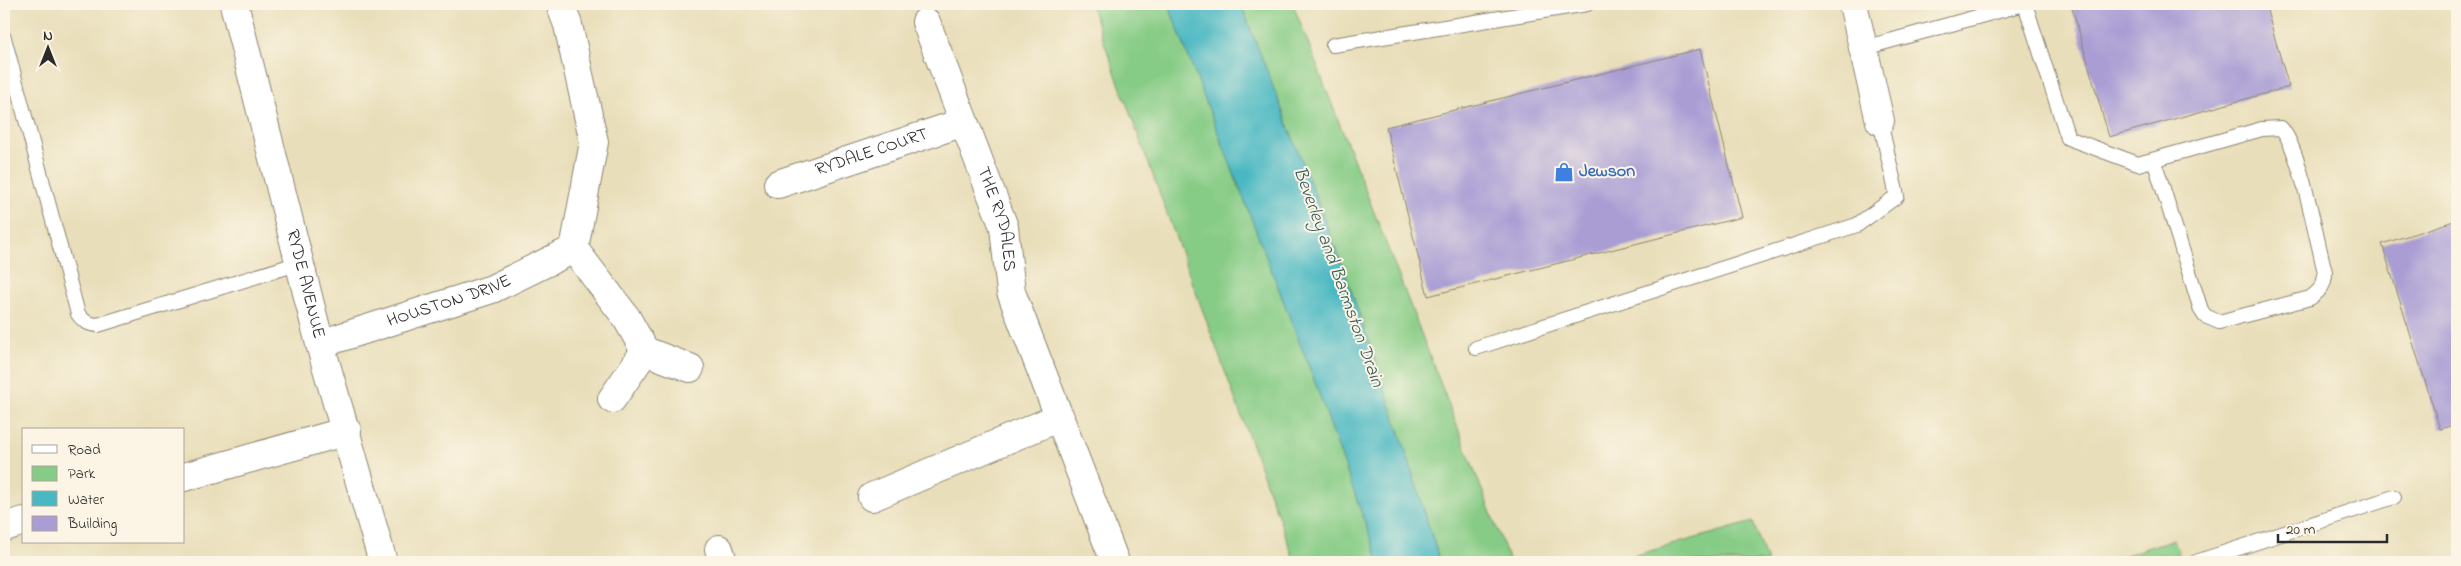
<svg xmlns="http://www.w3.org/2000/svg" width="2461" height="566" font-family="'Indie Flower',sans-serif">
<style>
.green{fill:#87cc86;stroke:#597c58}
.water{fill:#49b8c2;stroke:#3a7276}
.building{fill:#a99dd4}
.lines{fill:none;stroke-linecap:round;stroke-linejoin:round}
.lane-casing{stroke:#8a8472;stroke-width:16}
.street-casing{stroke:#8a8472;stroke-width:30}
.lane{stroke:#fff;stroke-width:14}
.street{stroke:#fff;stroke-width:28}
.labels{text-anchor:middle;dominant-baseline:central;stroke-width:4;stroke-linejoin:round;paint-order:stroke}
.street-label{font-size:18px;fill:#2b2b2b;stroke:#fcf5e5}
.shop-label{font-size:18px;font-weight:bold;fill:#366cbe;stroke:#fcf5e5;text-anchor:start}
.water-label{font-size:19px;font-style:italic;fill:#365c60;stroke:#fcf5e5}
</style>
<rect width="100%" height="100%" fill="#fcf5e5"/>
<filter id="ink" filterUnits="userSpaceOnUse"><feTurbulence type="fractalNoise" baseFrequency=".02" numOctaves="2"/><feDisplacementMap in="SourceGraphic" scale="10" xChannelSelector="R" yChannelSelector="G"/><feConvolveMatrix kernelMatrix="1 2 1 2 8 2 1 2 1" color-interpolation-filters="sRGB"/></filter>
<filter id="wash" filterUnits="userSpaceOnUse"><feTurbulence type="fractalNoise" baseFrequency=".0096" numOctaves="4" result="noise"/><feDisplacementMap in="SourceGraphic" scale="20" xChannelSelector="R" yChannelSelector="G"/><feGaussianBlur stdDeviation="1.12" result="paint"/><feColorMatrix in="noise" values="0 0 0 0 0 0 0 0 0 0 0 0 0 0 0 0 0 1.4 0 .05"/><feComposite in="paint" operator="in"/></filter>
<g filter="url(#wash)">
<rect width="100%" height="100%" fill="#e8deb9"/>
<!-- green -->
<path class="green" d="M1090,4H1168L1316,385L1379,562H1295Z
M1241,4H1293L1510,562H1440L1402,439L1344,270Z
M1753,522L1767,562H1611Z
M2174,539L2182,562H2104Z"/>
<!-- water -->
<path class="water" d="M1168,4H1241L1344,270L1402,439L1440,562H1379L1316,385Z"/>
<g id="blocks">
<!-- building -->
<path class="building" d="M2071,4H2265L2289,87L2109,137Z
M1700,49L1742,217L1428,296L1386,127Z
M2457,220V424L2440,429L2382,244Z"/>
</g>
</g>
<g filter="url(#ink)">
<use href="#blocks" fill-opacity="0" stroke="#8a8472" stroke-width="1"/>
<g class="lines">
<defs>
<path id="lane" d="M2025,4L2068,138L2138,164L2262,129L2281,128C2300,148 2317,242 2325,272C2325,285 2320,291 2310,298L2219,322L2205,316L2201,310L2154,160
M4,38L78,314C84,322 88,324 98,325L300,263
M1333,45L1587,4
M1864,48L2024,4
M1476,348L1857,225L1897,196L1880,121
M2196,562L2394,497"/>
<g id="street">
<path id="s1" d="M234,4L320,344L383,562"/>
<path d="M1853,4L1880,121"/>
<path id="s2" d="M926,22L1004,227L1011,292L1115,562"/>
<path id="s3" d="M778,184L964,122"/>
<path d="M574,249L626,317L645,351"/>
<path id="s4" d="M320,344L492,289L574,249L594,142L568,25L560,4"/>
<path d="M612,399L645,351L690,368"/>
<path d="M184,477L347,431"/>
<path d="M872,497L1060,417"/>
<path d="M4,527L24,521"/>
<path d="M719,549L723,562"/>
</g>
</defs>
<!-- lane casing -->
<use href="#lane" class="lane-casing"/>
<!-- street casing -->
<use href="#street" class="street-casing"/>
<!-- lane -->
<use href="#lane" class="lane"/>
<!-- street -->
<use href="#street" class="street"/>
</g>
</g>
<!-- icons -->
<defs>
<symbol id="shop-bare" viewBox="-9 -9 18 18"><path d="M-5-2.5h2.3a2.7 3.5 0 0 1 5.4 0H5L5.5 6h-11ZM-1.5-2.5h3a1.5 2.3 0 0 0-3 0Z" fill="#3f7fe0" stroke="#fcf5e5" stroke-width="2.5" paint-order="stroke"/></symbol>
</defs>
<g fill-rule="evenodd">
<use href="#shop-bare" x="1550" y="158" width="28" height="28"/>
</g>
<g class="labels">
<!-- street labels -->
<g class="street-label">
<text stroke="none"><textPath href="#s3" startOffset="99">RYDALE COURT</textPath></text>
<text stroke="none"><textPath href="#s2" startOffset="210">THE RYDALES</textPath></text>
<text stroke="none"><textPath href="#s1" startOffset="289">RYDE AVENUE</textPath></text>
<text stroke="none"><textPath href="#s4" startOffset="136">HOUSTON DRIVE</textPath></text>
</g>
<!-- shop labels -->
<g class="shop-label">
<text x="1579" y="172">Jewson</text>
</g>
<!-- water labels -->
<g class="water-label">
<text transform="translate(1338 277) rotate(70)">Beverley and Barmston Drain</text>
</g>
</g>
<!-- margin -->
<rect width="2461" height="566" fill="none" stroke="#fcf5e5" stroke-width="20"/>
<!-- legend -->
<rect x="22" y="428" width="162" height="115" fill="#fcf5e5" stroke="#a8a49b"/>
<rect x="32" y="445" width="25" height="8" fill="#ffffff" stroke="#a8a49b"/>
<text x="68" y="454" font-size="15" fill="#2b2b2b">Road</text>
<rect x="32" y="466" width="25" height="15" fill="#87cc86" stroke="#a8a49b"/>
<text x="68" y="478" font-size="15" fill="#2b2b2b">Park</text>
<rect x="32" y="491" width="25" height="15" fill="#49b8c2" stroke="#a8a49b"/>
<text x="68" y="504" font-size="15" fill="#2b2b2b">Water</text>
<rect x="32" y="516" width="25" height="15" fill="#a99dd4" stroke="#a8a49b"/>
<text x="68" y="528" font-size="15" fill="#2b2b2b">Building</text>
<!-- north arrow -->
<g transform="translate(48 48)" stroke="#fcf5e5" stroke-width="4" paint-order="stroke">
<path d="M0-4L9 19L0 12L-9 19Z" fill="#2b2b2b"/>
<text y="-8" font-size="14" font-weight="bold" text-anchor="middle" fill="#2b2b2b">N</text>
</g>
<!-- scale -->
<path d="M2278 534v8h109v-8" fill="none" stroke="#2b2b2b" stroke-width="2.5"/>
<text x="2286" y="534" font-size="15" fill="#2b2b2b" stroke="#fcf5e5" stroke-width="4" paint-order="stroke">20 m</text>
</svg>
